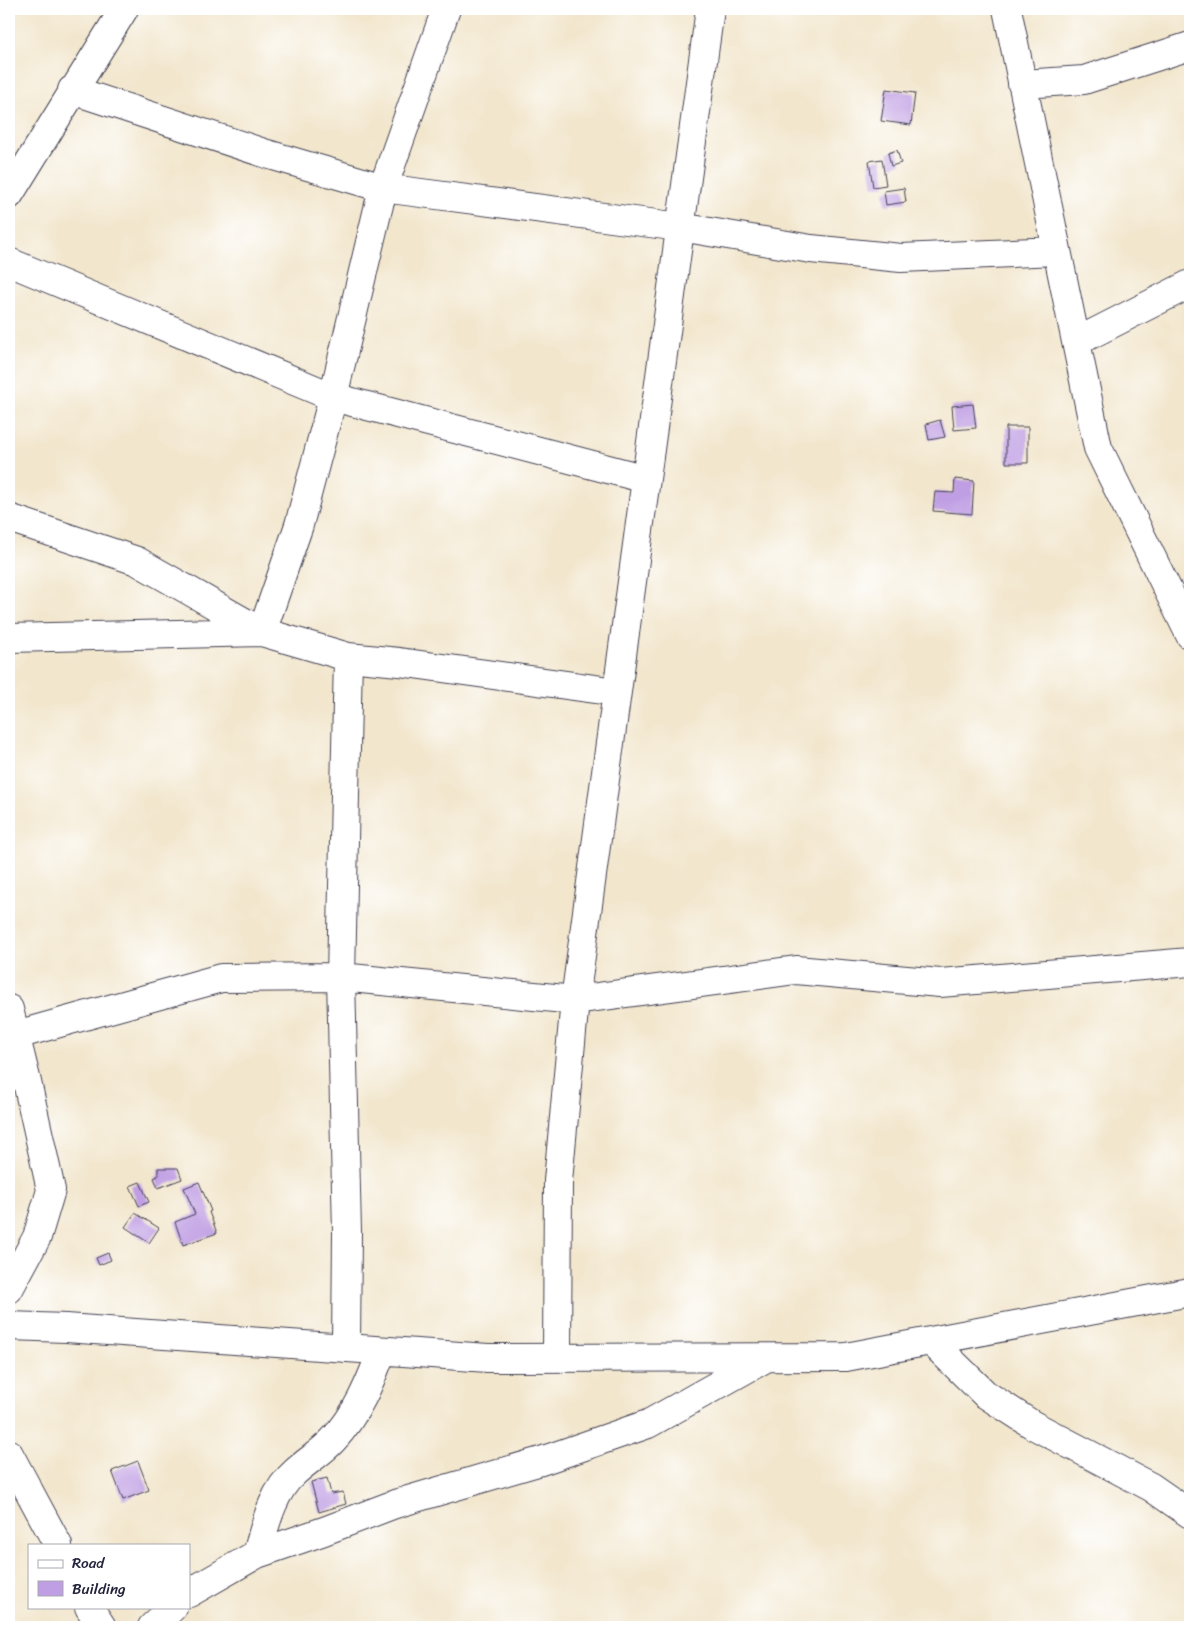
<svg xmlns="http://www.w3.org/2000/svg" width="1199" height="1636" font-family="Sriracha,sans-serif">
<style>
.building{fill:#bf9ee3}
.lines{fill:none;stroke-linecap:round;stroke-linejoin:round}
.minor-casing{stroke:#413f51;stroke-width:30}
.minor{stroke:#fff;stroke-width:28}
</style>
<rect width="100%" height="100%" fill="#fff"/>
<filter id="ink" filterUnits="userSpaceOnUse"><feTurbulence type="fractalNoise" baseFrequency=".02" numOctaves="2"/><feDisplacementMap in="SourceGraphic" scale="10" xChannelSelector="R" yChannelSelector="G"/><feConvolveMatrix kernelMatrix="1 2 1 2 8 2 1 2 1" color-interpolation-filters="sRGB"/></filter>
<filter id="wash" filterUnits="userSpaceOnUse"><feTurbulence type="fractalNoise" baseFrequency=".0096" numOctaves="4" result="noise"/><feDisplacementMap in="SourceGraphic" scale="20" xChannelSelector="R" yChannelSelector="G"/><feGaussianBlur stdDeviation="1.12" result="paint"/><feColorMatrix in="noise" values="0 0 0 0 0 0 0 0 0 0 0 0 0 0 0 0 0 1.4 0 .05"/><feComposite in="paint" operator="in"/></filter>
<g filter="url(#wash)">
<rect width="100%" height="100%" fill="#f2e6cc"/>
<g id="blocks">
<!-- building -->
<path class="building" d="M886,89L915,93L911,125L881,121Z
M897,150L901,163L891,166L888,153Z
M882,159L886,185L873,187L869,161Z
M904,188L906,202L886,205L884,191Z
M973,404L976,428L954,430L952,406Z
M940,420L945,437L929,440L926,424Z
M1006,427H1028V463H1006Z
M955,479L974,481L972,514L933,511L935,492L954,493Z
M158,1168H178L182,1179L158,1188L154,1178L158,1176Z
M140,1182L149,1202L139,1206L130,1186Z
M199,1182L211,1211L209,1212L217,1233L183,1245L175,1222L195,1214L184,1188Z
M135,1213L159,1228L149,1243L125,1227Z
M108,1253L111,1260L99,1265L96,1258Z
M138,1461L149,1490L123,1500L112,1471Z
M327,1478L331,1494L343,1492L346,1504L319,1512L311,1482Z"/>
</g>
</g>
<g filter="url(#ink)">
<use href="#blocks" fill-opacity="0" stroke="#413f51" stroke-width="1"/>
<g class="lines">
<defs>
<path id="minor" d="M1007,9L1098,448L1190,635
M1022,84L1084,80L1190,46
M72,90L267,154L383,188L680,227L811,249L901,258L1057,251
M9,195L124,9
M9,262L333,397L646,479
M1076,342L1190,284
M9,518L137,561L262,632L299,525L333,397L383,188L446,9
M9,638L262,632L348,657L399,662L617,692
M9,1009L27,1082L51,1190L37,1237L9,1289
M9,1037L221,978L341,977L575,1000L796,970L940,983L1190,962
M9,1326L66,1328L488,1358L846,1357L1190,1292
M931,1341L985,1394L1033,1425L1151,1487L1190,1514
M346,1348L347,1232L341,977L348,657
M557,1358L558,1181L575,1000L710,9
M9,1454L58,1545
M257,1554C265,1526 272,1492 295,1472C307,1461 322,1452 333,1440C357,1415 370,1382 382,1351
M189,1593L257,1554L324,1531L395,1504L541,1461L648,1424L764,1359
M89,1607L102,1627
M152,1627L173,1607"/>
</defs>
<!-- minor casing -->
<use href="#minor" class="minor-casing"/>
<!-- minor -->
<use href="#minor" class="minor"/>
</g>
</g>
<!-- margin -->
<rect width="1199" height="1636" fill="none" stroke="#fff" stroke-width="30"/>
<!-- legend -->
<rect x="28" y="1544" width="162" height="65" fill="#ffffff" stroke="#a7a7b1"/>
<rect x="38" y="1560" width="25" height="8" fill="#ffffff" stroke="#a7a7b1"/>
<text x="72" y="1568" font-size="15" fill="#22223b">Road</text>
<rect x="38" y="1581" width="25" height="15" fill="#bf9ee3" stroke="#a7a7b1"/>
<text x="72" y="1594" font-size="15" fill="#22223b">Building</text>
</svg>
